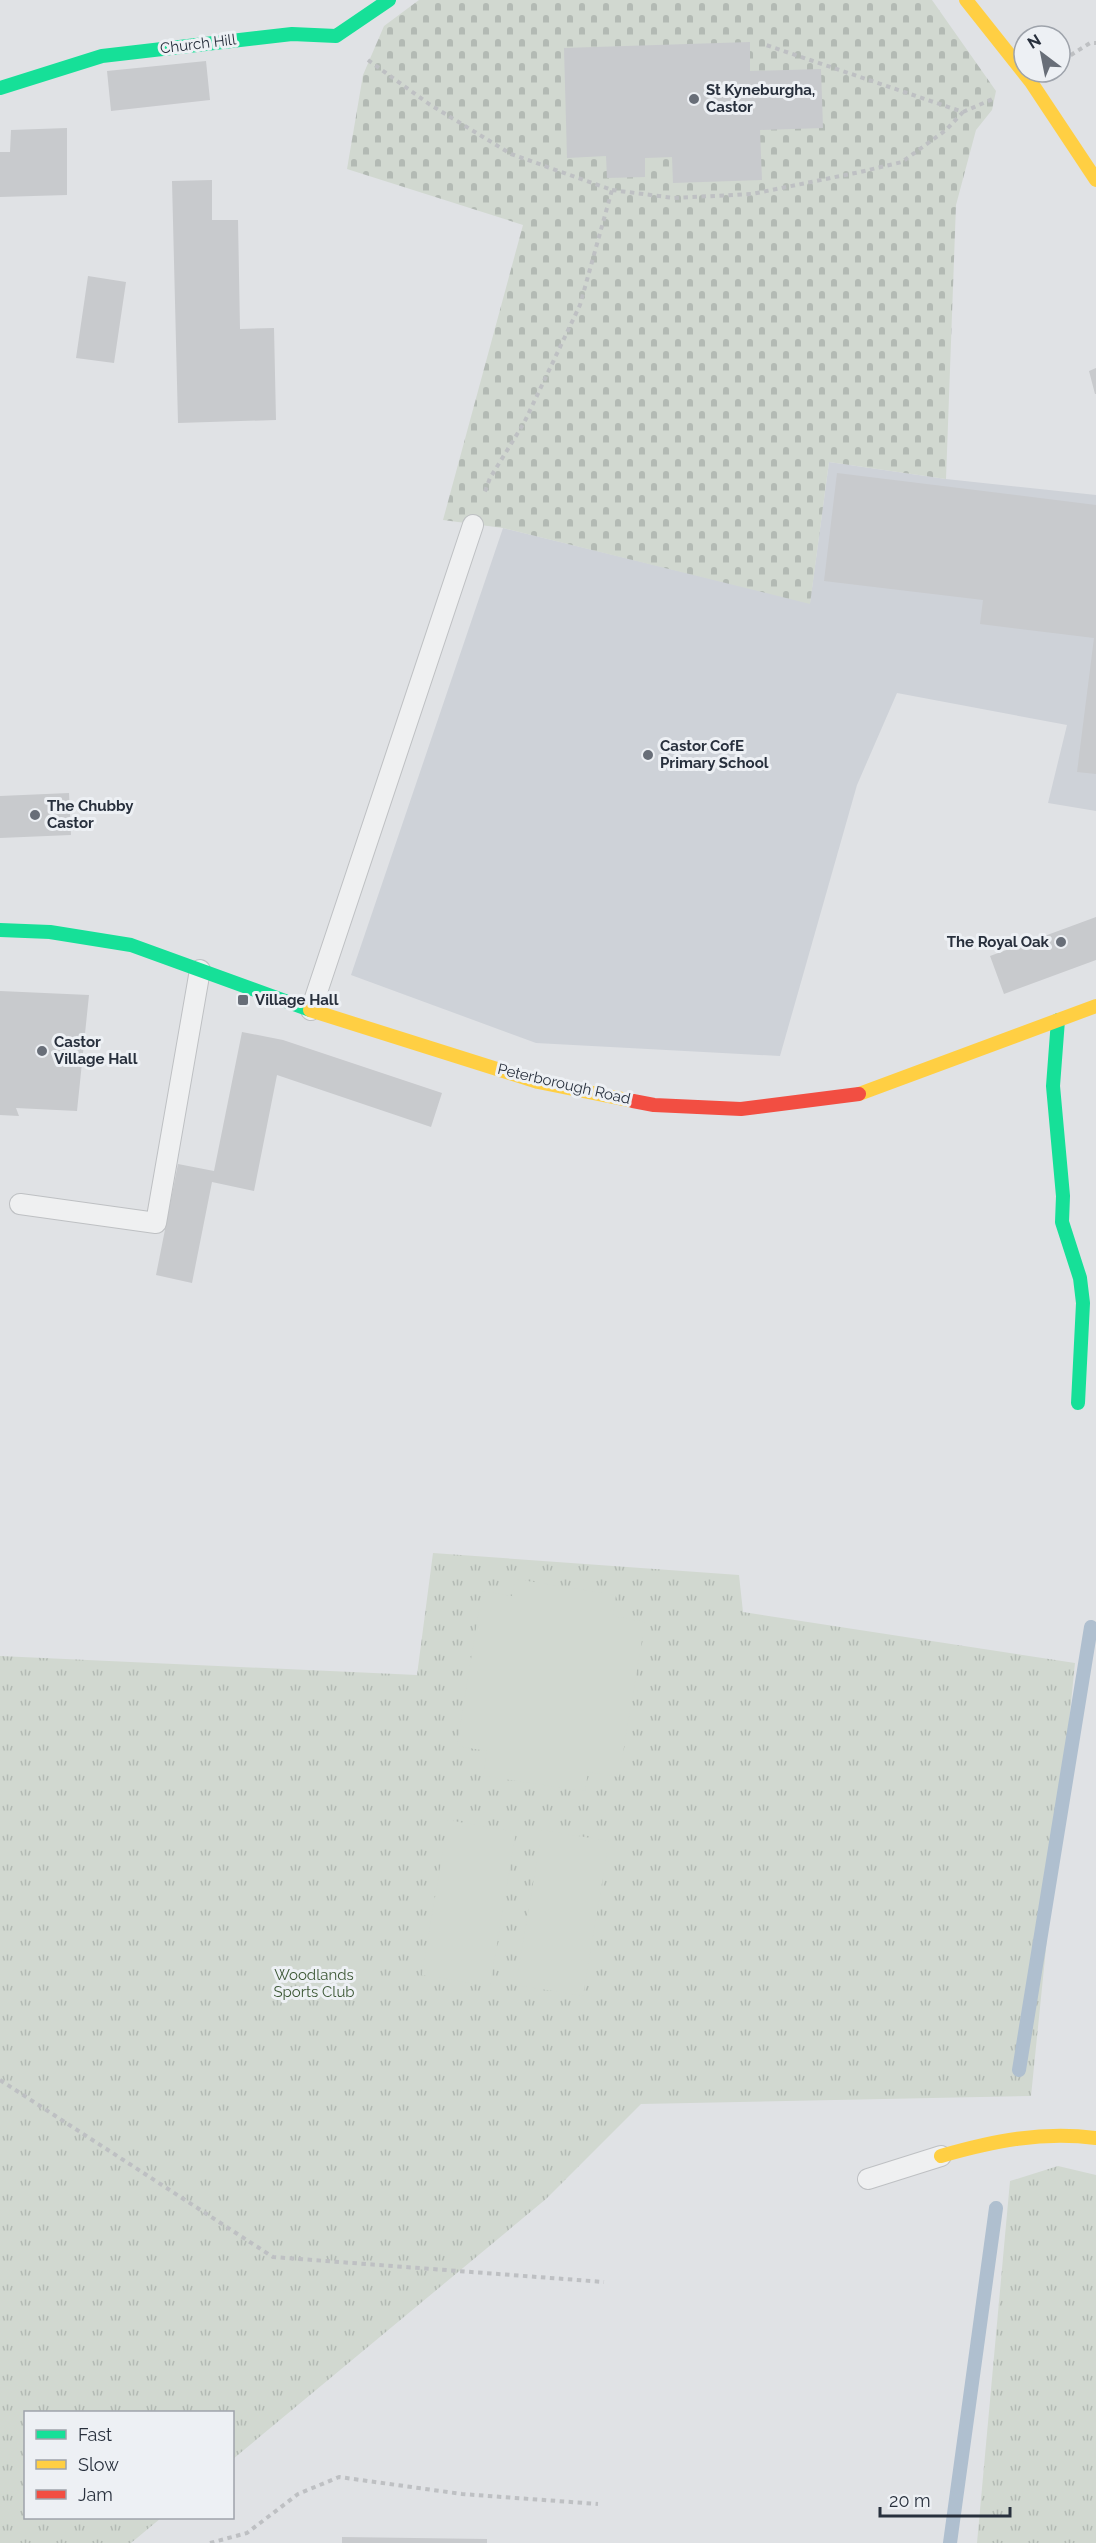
<svg xmlns="http://www.w3.org/2000/svg" width="1096" height="2543" font-family="Raleway,sans-serif">
<style>
.built{fill:#ced2d8}
.grass{fill:url(#grass-tufts)}
.cemetery{fill:url(#cemetery-stones)}
.pitch{fill:#d1d8d0}
.lines{fill:none;stroke-linecap:round;stroke-linejoin:round}
.stream{stroke:#afbfcf;stroke-width:14}
.building{fill:#c8cacd}
.lane-casing{stroke:#bec0c3;stroke-width:22}
.path{stroke:#bec0c3;stroke-width:4;stroke-dasharray:4.5 4.5;stroke-linecap:butt}
.lane{stroke:#eff0f1;stroke-width:20}
.fast{stroke:#16e098;stroke-width:14}
.slow{stroke:#ffcf43;stroke-width:14}
.jam{stroke:#f24e42;stroke-width:14}
.poi-dot{fill:#686e78;stroke:#edf0f4;stroke-width:2}
.labels{text-anchor:middle;dominant-baseline:central;stroke-width:6;stroke-linejoin:round;paint-order:stroke}
.street-label{font-size:15px;fill:#28303d;stroke:#edf0f4}
.poi-label{font-size:15px;font-weight:bold;fill:#28303d;stroke:#edf0f4;text-anchor:start}
.park-label{font-size:15px;fill:#3d5836;stroke:#edf0f4}
</style>
<defs>
<pattern id="grass-tufts" width="24" height="20" patternUnits="userSpaceOnUse" patternTransform="scale(1.5)"><rect width="24" height="20" fill="#d1d8d0"/><path d="M3 7l-1-3M5 7V3M7 7l1-3M15 17l-1-3M17 17v-4M19 17l1-3" fill="none" stroke="#b3bab4"/></pattern>
<pattern id="cemetery-stones" width="16" height="16" patternUnits="userSpaceOnUse" patternTransform="scale(1.5)"><rect width="16" height="16" fill="#d1d8d0"/><path d="M2 7V4a2 2 0 0 1 4 0v3zM10 15v-3a2 2 0 0 1 4 0v3z" fill="#b3bab4"/></pattern>
</defs>
<rect width="100%" height="100%" fill="#e0e2e5"/>
<!-- built -->
<path class="built" d="M829,462L946,479L1096,495V811L1048,803L1067,725L897,693L857,785L780,1056L536,1043L351,975L503,528L810,603Z"/>
<!-- grass -->
<path class="grass" d="M433,1553L739,1575L743,1612L1075,1663L1031,2096L641,2104L546,2199L233,2459L232,2412H26V2518H161L131,2543H0V1656L417,1675Z
M1058,2166L1096,2175V2543H977L1010,2181Z"/>
<!-- cemetery -->
<path class="cemetery" d="M419,0H932L996,91L992,110L976,130L956,205L946,479L829,462L810,604L503,528L443,520L523,225L347,169L363,75L384,26Z"/>
<!-- pitch -->
<path class="pitch" d="M515,1579L616,1595L613,1616L645,1622L619,1777L588,1772L585,1791L483,1776L487,1751L457,1746L482,1591L512,1596Z
M448,1820L516,1832L490,1986L422,1975Z
M542,1830L609,1841L583,1996L516,1985Z"/>
<g class="lines">
<!-- stream -->
<path class="stream" d="M1019,2070L1091,1627
M950,2543L996,2208"/>
</g>
<!-- building -->
<path class="building" d="M750,42V71L821,69L823,128L760,130L762,180L673,183L672,157L645,158V177L607,178L606,156L567,158L564,48Z
M206,61L210,100L111,111L107,71Z
M67,128V195L0,197V152H10L11,130Z
M212,180V220H238L240,329L274,328L276,420L178,423L172,181Z
M88,276L126,282L114,363L76,358Z
M1096,368V394H1095L1089,371Z
M837,473L1096,505V774L1077,772L1094,638L980,624L983,600L824,581Z
M69,793L71,835L0,838V796Z
M1096,917V960L1004,994L990,956Z
M0,991L89,995L77,1111L16,1108L19,1116L0,1115Z
M242,1032L283,1040L442,1093L431,1127L277,1075L254,1191L212,1182L192,1283L156,1275L178,1164L214,1171Z
M342,2537L487,2539V2543H342Z"/>
<g class="lines">
<defs>
<path id="lane" d="M311,1010L473,525
M20,1204L156,1223L200,970
M868,2179L941,2156"/>
</defs>
<!-- lane casing -->
<use href="#lane" class="lane-casing"/>
<!-- path -->
<path class="path" d="M368,60L429,104L511,154L612,190L580,305L524,423L490,478L484,494
M1063,60L1090,43H1096
M963,112L995,98
M612,190L674,198L752,194L860,172L902,162L946,130L963,112L766,45
M0,2080L273,2257L604,2282
M210,2543L247,2533L298,2494L339,2477L462,2494L598,2504"/>
<!-- lane -->
<use href="#lane" class="lane"/>
<!-- fast -->
<path class="fast" d="M0,88L102,56L292,34L336,36L389,0
M0,930L50,932L131,945L310,1010
M1058,1020L1053,1086L1063,1196L1062,1222L1080,1278L1083,1303L1078,1403"/>
<!-- slow -->
<path class="slow" d="M966,0L1031,82L1096,180
M310,1010L538,1082L633,1101
M859,1094L1096,1006
M941,2156C993,2141 1042,2131 1096,2138"/>
<!-- jam -->
<path class="jam" d="M633,1101L654,1105L741,1109L859,1094"/>
</g>
<!-- markers -->
<g class="poi-dot">
<circle cx="694" cy="99" r="6"/>
<circle cx="648" cy="755" r="6"/>
<circle cx="35" cy="815" r="6"/>
<circle cx="1061" cy="942" r="6"/>
<rect x="237" y="994" width="12" height="12" rx="3"/>
<circle cx="42" cy="1051" r="6"/>
</g>
<g class="labels">
<!-- street labels -->
<g class="street-label">
<text transform="translate(198 44) rotate(-7)">Church Hill</text>
<text transform="translate(564 1084) rotate(13)">Peterborough Road</text>
</g>
<!-- poi labels -->
<g class="poi-label">
<text x="706" y="90">St Kyneburgha,<tspan x="706" dy="17">Castor</tspan></text>
<text x="660" y="746">Castor CofE<tspan x="660" dy="17">Primary School</tspan></text>
<text x="47" y="806">The Chubby<tspan x="47" dy="17">Castor</tspan></text>
<text x="1049" y="942" text-anchor="end">The Royal Oak</text>
<text x="255" y="1000">Village Hall</text>
<text x="54" y="1042">Castor<tspan x="54" dy="17">Village Hall</tspan></text>
</g>
<!-- park labels -->
<g class="park-label">
<text x="314" y="1975">Woodlands<tspan x="314" dy="17">Sports Club</tspan></text>
</g>
</g>
<!-- legend -->
<rect x="24" y="2411" width="210" height="108" fill="#edf0f4" stroke="#9ea3ab" stroke-width="1.5"/>
<rect x="36" y="2430" width="30" height="9" fill="#16e098" stroke="#9ea3ab" stroke-width="1.5"/>
<text x="78" y="2441" font-size="18" fill="#28303d">Fast</text>
<rect x="36" y="2460" width="30" height="9" fill="#ffcf43" stroke="#9ea3ab" stroke-width="1.5"/>
<text x="78" y="2471" font-size="18" fill="#28303d">Slow</text>
<rect x="36" y="2490" width="30" height="9" fill="#f24e42" stroke="#9ea3ab" stroke-width="1.5"/>
<text x="78" y="2501" font-size="18" fill="#28303d">Jam</text>
<!-- north arrow -->
<g transform="translate(1042 54) rotate(328)"><circle r="28" fill="#edf0f4" stroke="#9ea3ab" stroke-width="1.5"/>
<path d="M0-4.5L10 22L0 15L-10 22Z" fill="#686e78"/>
<text y="-9" font-size="16" font-weight="bold" text-anchor="middle" fill="#28303d">N</text>
</g>
<!-- scale -->
<path d="M880 2507v9h130v-9" fill="none" stroke="#28303d" stroke-width="3"/>
<text x="889" y="2507" font-size="18" fill="#28303d" stroke="#edf0f4" stroke-width="4.5" paint-order="stroke">20 m</text>
</svg>
